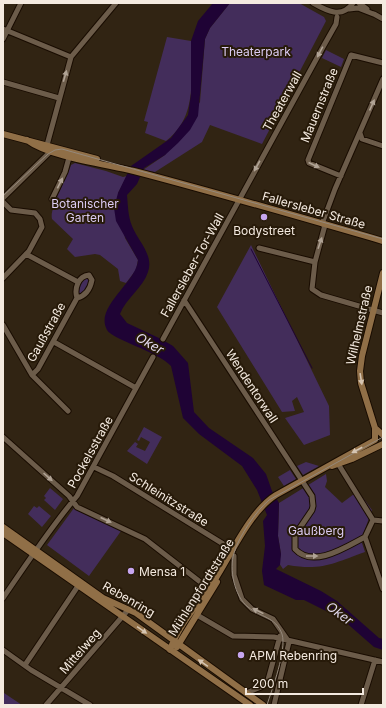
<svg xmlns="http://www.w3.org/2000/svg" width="386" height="708" font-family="Inter,sans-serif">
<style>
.green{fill:#432d5b}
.water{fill:#1f0335}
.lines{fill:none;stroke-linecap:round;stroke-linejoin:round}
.stream{stroke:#1f0335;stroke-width:1}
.minor-casing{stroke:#190c01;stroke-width:7}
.major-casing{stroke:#190c01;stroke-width:8}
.minor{stroke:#6c5c4a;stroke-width:5}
.major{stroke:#906f47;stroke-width:6}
.tram{stroke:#94887b;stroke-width:1}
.oneway{fill:#b0a395}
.oneway2{fill:#d6c5b2}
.poi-dot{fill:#c7a6f0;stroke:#271a09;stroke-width:1.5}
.labels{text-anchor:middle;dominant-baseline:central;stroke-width:4;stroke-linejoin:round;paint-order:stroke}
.park-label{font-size:12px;fill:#dcccf4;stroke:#271a09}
.street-label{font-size:12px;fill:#f4eae0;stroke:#271a09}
.poi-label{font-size:12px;fill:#f4eae0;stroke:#271a09;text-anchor:start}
.water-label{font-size:13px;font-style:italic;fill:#e4dbf0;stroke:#271a09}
</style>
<rect width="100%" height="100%" fill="#312413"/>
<!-- green -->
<path class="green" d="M230,3H299L324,17L326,21L262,144L210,125L202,142L155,172L143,170L165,155L200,102L205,39L210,28Z
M167,37L191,41C191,78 198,117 166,141L145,133L148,122L144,121Z
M326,50L344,59L341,67L322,58Z
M75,163L106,171L123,177L127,176L118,193L125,238L138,260L136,270L126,283L120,281L118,269L100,255L95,254L75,257L67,249L73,239L52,219C49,209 67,178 71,165Z
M251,245L329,406L330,435L304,445L285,418L304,412L297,397L292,401L295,411L282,412L217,307Z
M86,277L91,279L89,289L79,296L77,292L80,283Z
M144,427L162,437L147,464L127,451L135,442L138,444L136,447L145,451L150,442L141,437L139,441L137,440Z
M306,462L319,466L303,475L297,466Z
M290,470L296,479L284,486L278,477Z
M326,474L327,481L325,487L342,503L358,491L372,510L361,540L365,552C334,563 322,571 288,565L283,569L279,563L281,554L278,536L279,503Z
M50,488L63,499L55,510L44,500L46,498L44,496Z
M34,506L37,508L39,506L51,516L42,527L28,514Z
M74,508L121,531L89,576L47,545Z
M4,693L22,705H3Z"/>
<!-- water -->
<path class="water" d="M213,3H230L210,28L205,39L198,116L190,130L178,143L165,155L144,168L137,184L127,195C128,206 128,216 132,226C138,241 154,255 148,272C143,288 126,298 120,314L127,323L161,339L173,346L188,363L194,412L209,428L253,458L266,474L272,491L279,503L278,536L281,554L280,565L276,569L321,591L337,601L379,638L383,639V650L374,647L342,619L304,600H296L264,585L262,571L265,546L263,521L267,515L257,490L242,466L199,434L183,418L171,366C157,351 113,340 107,330C94,307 137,282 138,260L116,221L114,208L118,193L131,166L171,138L188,115L191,94V41L198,21Z"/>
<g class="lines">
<!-- stream -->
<path class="stream" d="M83,220L89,214L95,213
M251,249L312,368"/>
<defs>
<path id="minor" d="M313,3C327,11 342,19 353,3
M359,3L367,9
M349,9L358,8L376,15
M374,14L383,19
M3,29L71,57
M3,39L21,3
M3,82L59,98
M360,133L362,139L383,146
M47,145L71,57L116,3
M341,176L309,163L308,160L351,55L383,63
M3,198L52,150
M52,199L65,172L70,154
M3,202L11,210L35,213L40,219L42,227L29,251L3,278
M322,224L335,189L383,79
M325,225L315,262L312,289L321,295L383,313
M259,248L315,262
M26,254L78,282
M184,300L312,496L313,506L312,510L295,535V549C313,569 346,547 365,537
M3,325L32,375L68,411
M163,339L323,47L336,24L337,17
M54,342L136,388
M32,375L38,369L77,298C86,296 90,290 92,280L89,275C78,276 74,289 77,298
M3,437L69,496L77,507L145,539L208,588
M337,462L373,520
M94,467L113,476L233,550
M373,520L383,521
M365,537L383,589
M365,537L373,520
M234,556V575L242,599L252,609L273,619L289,642L274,705
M3,598C27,563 50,528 77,496L153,357
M197,615L233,636L274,637L383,662
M3,650L31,670L90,705
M25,665L78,586
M246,693L261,687L268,680L280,636
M46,705L128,610
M361,705L375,660"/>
<path id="major" d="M3,134L97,159
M27,140C50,157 105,164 134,171C218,193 300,217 383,241
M375,428L383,435
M332,466L352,459L383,444
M3,527L103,598L136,613L263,705
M3,533L250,705
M177,647L217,582
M170,650C179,624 199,603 214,581C231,555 250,511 276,495L375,440V428L361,383L360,371L362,356L383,273"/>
</defs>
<!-- minor casing -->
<use href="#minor" class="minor-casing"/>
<!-- major casing -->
<use href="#major" class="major-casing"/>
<!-- minor -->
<use href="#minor" class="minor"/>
<!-- major -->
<use href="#major" class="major"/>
<!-- tram -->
<path class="tram" d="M3,196L48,154L55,150L62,149L383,239
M267,705C272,689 287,650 282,634C276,617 260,617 248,607C234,596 229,569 234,553C239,536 256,511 269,500L383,437"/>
</g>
<!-- one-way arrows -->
<defs><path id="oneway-solid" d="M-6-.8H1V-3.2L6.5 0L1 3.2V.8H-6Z"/></defs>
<g class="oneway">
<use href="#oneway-solid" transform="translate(320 52) rotate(118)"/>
<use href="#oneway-solid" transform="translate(65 76) rotate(-74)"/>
<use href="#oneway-solid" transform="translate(372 105) rotate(-66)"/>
<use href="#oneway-solid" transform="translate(314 165) rotate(25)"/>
<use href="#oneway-solid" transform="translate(257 166) rotate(119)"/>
<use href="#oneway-solid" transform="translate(60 183) rotate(-64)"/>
<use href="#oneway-solid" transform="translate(320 243) rotate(-71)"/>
<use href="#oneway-solid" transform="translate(48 477) rotate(42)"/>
<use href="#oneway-solid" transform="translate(106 520) rotate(25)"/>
<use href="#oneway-solid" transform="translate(312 556)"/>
<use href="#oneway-solid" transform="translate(258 611) rotate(-154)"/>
</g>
<g class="oneway2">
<use href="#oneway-solid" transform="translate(361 379) rotate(81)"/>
<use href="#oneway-solid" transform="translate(357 450) rotate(152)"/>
<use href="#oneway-solid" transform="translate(142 630) rotate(35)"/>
<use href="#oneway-solid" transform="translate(203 663) rotate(-145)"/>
</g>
<!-- markers -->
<g class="poi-dot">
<circle cx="264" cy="217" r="4"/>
<circle cx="131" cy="571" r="4"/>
<circle cx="241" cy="655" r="4"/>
</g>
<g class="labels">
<!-- park labels -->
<g class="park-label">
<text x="256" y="51">Theaterpark</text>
<text x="85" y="203">Botanischer<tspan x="85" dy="14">Garten</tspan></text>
<text x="316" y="530">Gaußberg</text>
</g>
<!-- street labels -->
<g class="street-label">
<text transform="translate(282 101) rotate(-61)">Theaterwall</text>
<text transform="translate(319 105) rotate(-68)">Mauernstraße</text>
<text transform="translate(314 210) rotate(16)">Fallersleber Straße</text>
<text transform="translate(192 265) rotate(-61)">Fallersleber-Tor-Wall</text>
<text transform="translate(359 325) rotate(-77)">Wilhelmstraße</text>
<text transform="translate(46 332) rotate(-61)">Gaußstraße</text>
<text transform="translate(252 386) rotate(57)">Wendentorwall</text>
<text transform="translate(90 452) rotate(-61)">Pockelsstraße</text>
<text transform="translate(169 499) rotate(32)">Schleinitzstraße</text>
<text transform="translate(201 587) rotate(-58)">Mühlenpfordtstraße</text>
<text transform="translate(129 599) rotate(30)">Rebenring</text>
<text transform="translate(80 651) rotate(-49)">Mittelweg</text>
</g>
<!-- poi labels -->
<g class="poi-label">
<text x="264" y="230" text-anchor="middle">Bodystreet</text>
<text x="139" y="571">Mensa 1</text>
<text x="249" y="655">APM Rebenring</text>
</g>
<!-- water labels -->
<g class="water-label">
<text transform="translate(150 343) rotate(30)">Oker</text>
<text transform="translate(340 613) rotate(37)">Oker</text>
</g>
</g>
<!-- border -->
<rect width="386" height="708" fill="none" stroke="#f4eae0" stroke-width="8"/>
<!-- scale -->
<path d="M246 688v6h117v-6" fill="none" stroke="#f4eae0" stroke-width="2"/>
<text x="252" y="688" font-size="12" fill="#f4eae0" stroke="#271a09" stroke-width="3" paint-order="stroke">200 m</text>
</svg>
